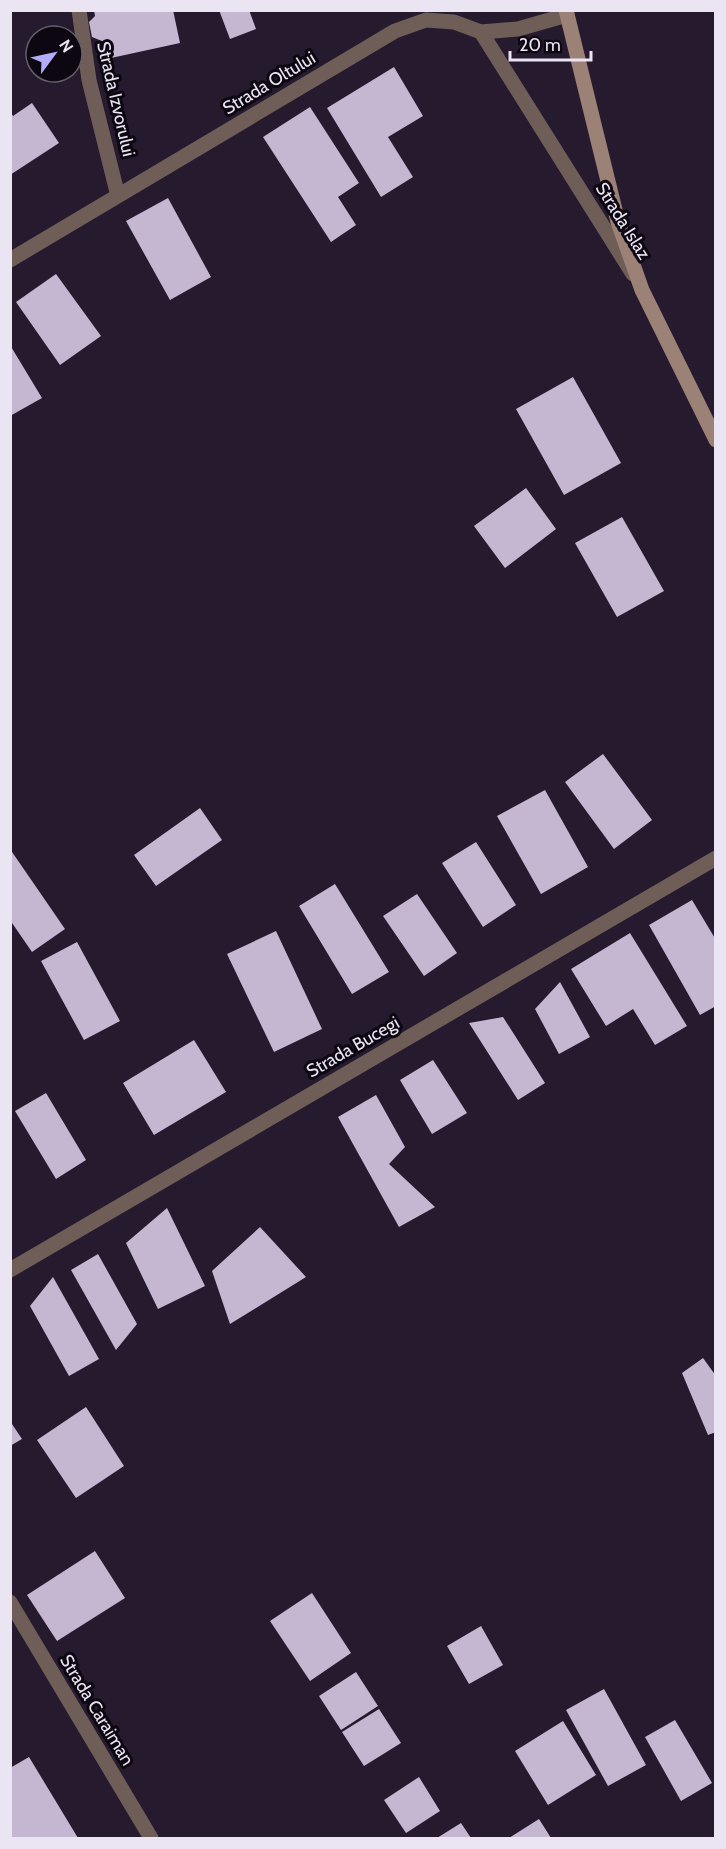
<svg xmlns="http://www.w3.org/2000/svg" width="726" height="1849" font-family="Cabin,sans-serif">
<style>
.building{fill:#c5b7d2}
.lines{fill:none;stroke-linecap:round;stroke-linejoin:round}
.lane{stroke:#6f5d58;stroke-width:15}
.street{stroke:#6f5d58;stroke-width:15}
.secondary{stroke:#9c8177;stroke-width:15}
.labels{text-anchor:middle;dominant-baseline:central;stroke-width:6;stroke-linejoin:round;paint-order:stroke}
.street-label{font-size:18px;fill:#ebe4f3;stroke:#0c0710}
</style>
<rect width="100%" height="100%" fill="#251a2e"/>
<!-- building -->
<path class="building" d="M94,10H173L180,43L111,58L104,54L102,41L92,37L89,22L95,16Z
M219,10H249L256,29L230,39Z
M394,67L423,116L388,137L413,177L381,197L327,108Z
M32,103L59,143L10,175V111L13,116Z
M310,107L359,183L338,197L356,225L331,242L263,137Z
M168,198L211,277L170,300L126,221Z
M56,274L101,336L60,365L16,302Z
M10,345L42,398L10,416Z
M573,377L621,463L564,495L516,409Z
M526,488L556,529L505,568L474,526Z
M622,517L664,591L617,617L575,543Z
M603,754L652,820L614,849L565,782Z
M545,790L588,867L541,894L497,816Z
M200,808L222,840L156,886L134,855Z
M476,842L516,905L483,927L442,863Z
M10,849L65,929L32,952L10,920Z
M335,884L389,972L352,994L299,906Z
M417,894L457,953L424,976L383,916Z
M692,900L716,940V1006L700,1015L649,925Z
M276,931L322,1029L274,1052L227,954Z
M630,933L687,1026L655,1045L633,1009L606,1026L571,969Z
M77,942L120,1021L84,1040L41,961Z
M560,982L590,1037L559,1054L535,1009Z
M503,1017L545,1083L518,1100L469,1023Z
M194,1040L226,1092L154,1135L123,1083Z
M433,1060L467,1113L432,1134L400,1080Z
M46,1093L86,1160L56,1179L15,1111Z
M376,1095L405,1147L389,1164L435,1207L399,1227L338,1117Z
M167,1208L205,1286L158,1309L126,1243Z
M260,1227L306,1277L230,1324L212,1271Z
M98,1254L137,1324L116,1350L71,1270Z
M53,1277L99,1359L69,1376L30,1306Z
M703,1358L716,1376V1432L708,1435L682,1373Z
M86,1407L124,1466L76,1498L37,1440Z
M10,1421L22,1439L10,1446Z
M95,1551L125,1598L57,1641L27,1595Z
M312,1593L351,1653L310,1681L270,1621Z
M481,1626L503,1665L469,1684L447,1646Z
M356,1672L378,1706L341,1730L319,1696Z
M604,1689L646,1765L608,1786L566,1710Z
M379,1709L401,1743L364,1766L342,1732Z
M675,1720L712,1783L681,1801L645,1737Z
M563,1721L596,1775L548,1805L515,1751Z
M29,1757L78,1838H10V1768Z
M419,1777L440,1811L406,1833L384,1800Z
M539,1819L551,1838H509Z
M461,1823L471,1838H437Z"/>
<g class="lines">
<!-- lane -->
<path class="lane" d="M481,32L633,274"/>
<!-- street -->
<path class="street" d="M79,10L89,80L118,196
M10,260L395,31L426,20L454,22L481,32L518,29L567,15
M10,1270L716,858
M10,1602L151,1838"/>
<!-- secondary -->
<path class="secondary" d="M566,10L618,222L642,290L716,440"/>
</g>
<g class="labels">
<!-- street labels -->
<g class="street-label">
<text transform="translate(269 83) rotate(-31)">Strada Oltului</text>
<text transform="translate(116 99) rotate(77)">Strada Izvorului</text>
<text transform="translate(623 221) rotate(58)">Strada Islaz</text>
<text transform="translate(353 1047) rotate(-30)">Strada Bucegi</text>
<text transform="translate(97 1710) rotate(59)">Strada Caraiman</text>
</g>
</g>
<!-- border -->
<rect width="726" height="1849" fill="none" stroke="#ebe4f3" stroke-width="24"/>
<!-- north arrow -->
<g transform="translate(54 54) rotate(57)"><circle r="28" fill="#0c0710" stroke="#655f6b" stroke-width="1.5"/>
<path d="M0-4.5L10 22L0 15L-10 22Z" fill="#b3acf9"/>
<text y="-9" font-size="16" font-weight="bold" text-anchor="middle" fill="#ebe4f3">N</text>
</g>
<!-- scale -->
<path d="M510 51v9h81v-9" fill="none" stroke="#ebe4f3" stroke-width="3"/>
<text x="519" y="51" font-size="18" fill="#ebe4f3" stroke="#0c0710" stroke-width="4.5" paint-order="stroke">20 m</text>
</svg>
